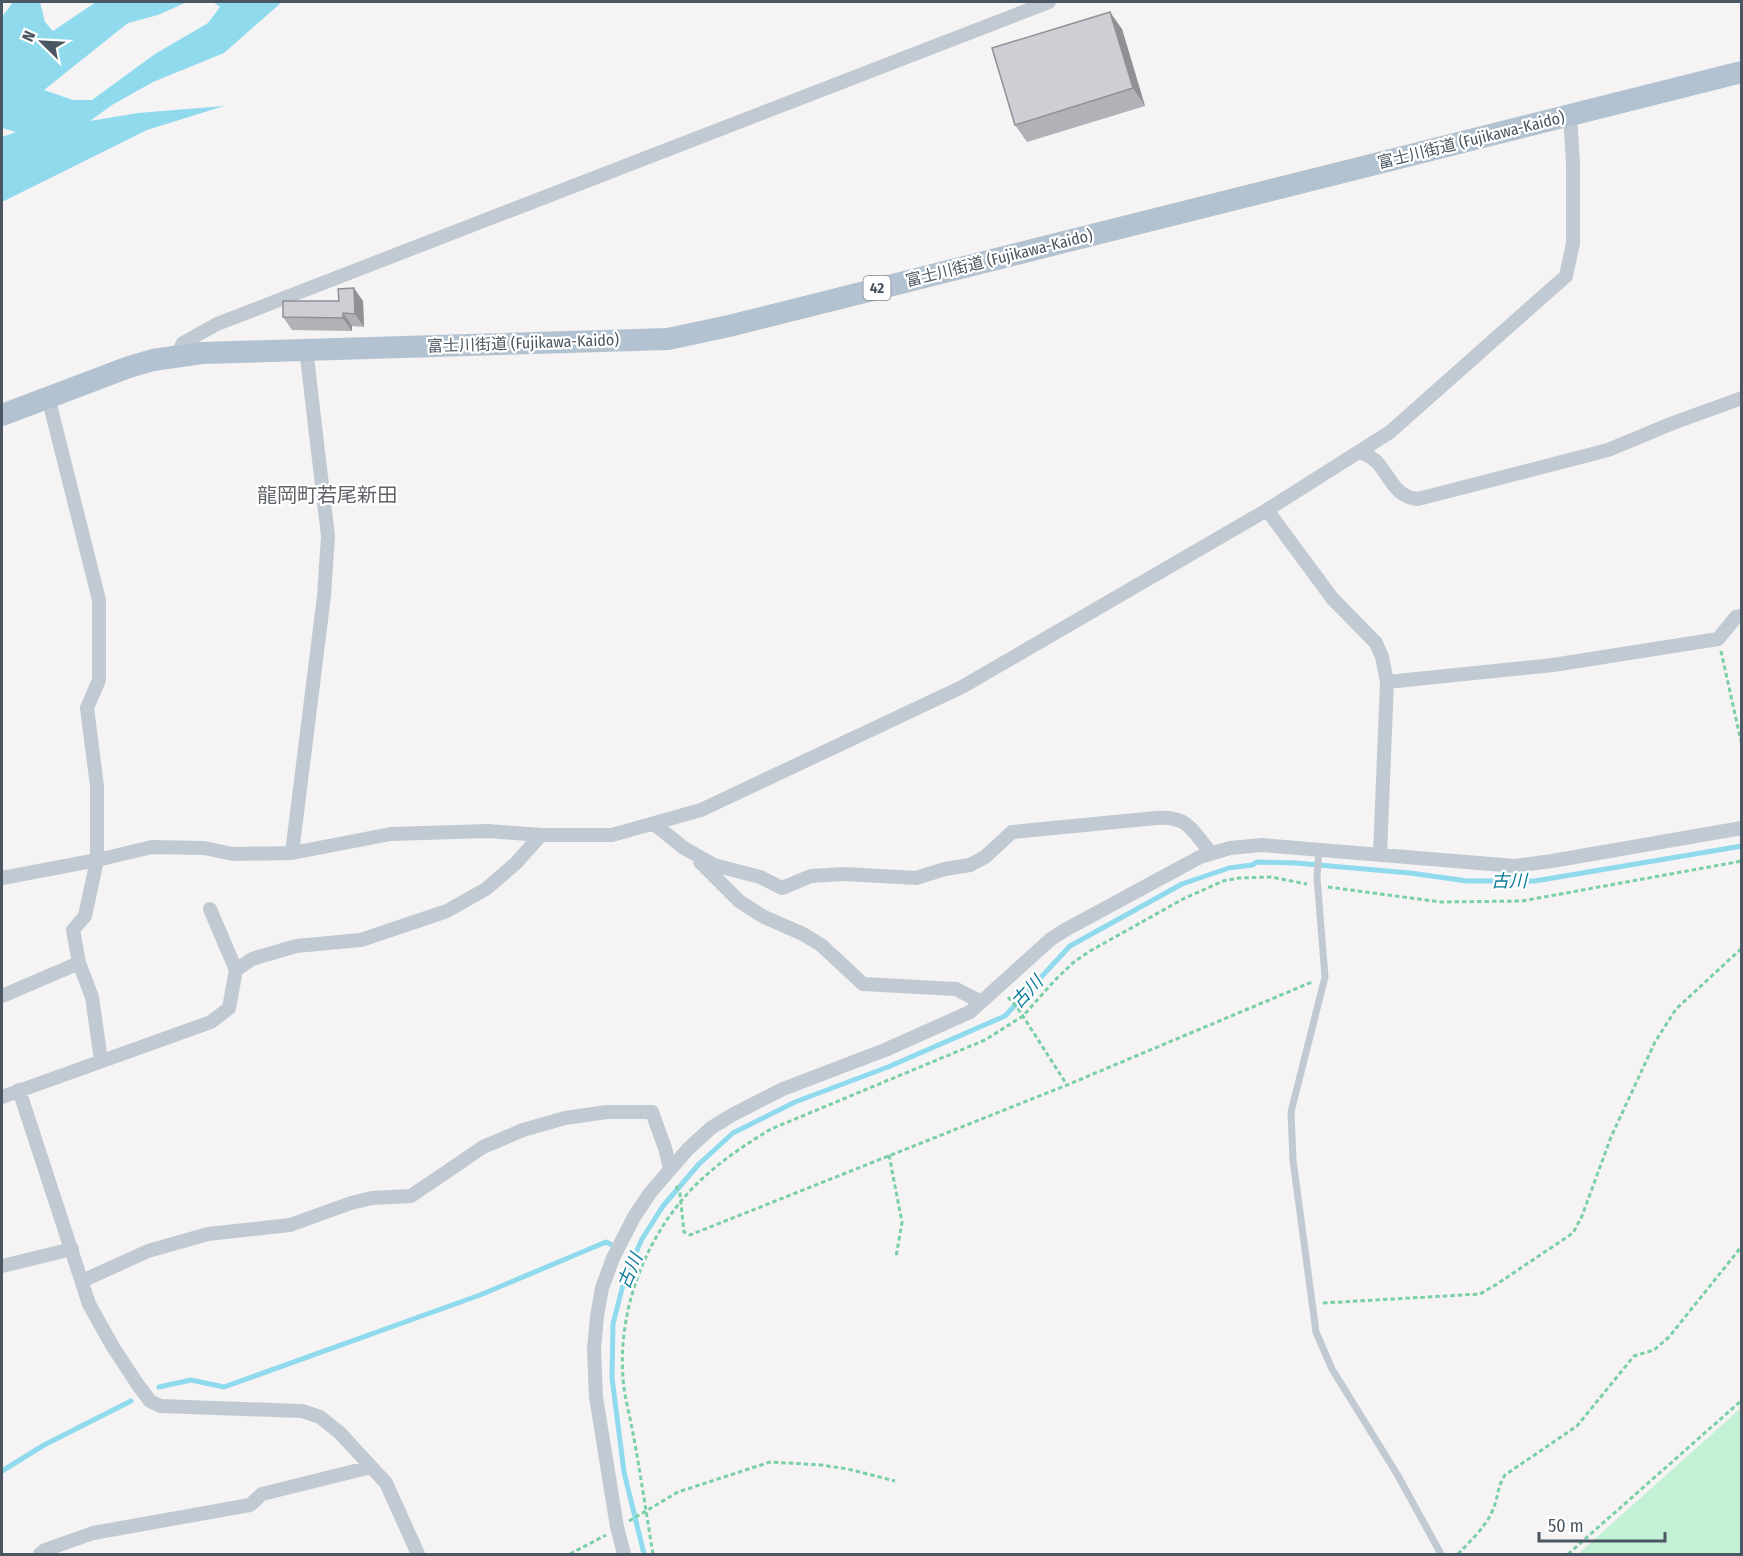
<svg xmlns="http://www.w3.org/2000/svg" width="1743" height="1556" font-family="'Fira Sans Condensed','Noto Sans JP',sans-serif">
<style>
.green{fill:#c3f1d5}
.water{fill:#90daee}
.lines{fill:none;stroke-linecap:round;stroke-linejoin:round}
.stream{stroke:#90daee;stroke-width:5}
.path{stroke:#7ad0a6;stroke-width:3;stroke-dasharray:4.5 3;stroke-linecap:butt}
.service{stroke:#c1cad2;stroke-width:7}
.minor{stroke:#c1cad2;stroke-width:14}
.primary{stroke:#b3c2d1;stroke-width:22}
.wall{fill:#b0b2b7}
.shaded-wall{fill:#909195}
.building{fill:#cdcfd5;stroke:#909195;stroke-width:1.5}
.labels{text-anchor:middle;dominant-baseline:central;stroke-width:4.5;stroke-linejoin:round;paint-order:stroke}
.shield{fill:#fff;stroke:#808990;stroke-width:1.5}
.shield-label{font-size:15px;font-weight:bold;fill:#4a5661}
.street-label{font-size:16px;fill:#4a5661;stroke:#fff}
.water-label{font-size:18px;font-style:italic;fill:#0c7c9b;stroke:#fff}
.quarter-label{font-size:20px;fill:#5f6368;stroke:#fff}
</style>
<rect width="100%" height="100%" fill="#f5f3f3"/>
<!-- green -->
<path class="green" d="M1741,1408V1554H1578Z"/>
<!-- water -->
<path class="water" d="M13,2H40L45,22L53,31L96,2H187L158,15L128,23L44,90L73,100H92L155,54L208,23L220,7L213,2H282L224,53L153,82L112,105L90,121L138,113L224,106L147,130L2,202V137L16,132L2,128V17Z"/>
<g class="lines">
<!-- stream -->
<path class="stream" d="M159,1387L191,1380L224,1387L480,1295L606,1242L614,1246
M2,1471L44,1445L131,1401
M644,1554L624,1472L612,1378L613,1324L625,1277L642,1239L663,1206L699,1164L733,1133L795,1102L888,1067L1005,1016L1070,946L1182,884L1229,868L1252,865L1257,862L1296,863L1410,873L1467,881H1535L1742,846"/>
<!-- path -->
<path class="path" d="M1721,651L1742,746
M1328,887L1441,902L1522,901L1742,861
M1008,997L1019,1010L1067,1085
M889,1155L902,1222L896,1257
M676,1186L680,1194L684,1232L690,1235L1067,1085L1312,982
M1323,1303L1480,1294L1497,1284L1573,1233L1582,1216L1611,1137L1655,1042L1676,1009L1742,948
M629,1521L678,1492L770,1462L821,1465L848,1469L895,1481
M570,1554L606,1535
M653,1554C646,1512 640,1470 632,1428C629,1412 624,1395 623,1378C618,1312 643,1243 688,1193C712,1167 741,1147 771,1129L985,1040L1023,1016L1055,980L1074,962L1090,951L1183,899L1223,881L1239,878L1271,877L1307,884
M1458,1554C1471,1540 1487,1526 1494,1507C1498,1496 1498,1485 1505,1475L1577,1426L1634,1356L1654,1350L1669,1337L1742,1246
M1568,1554L1742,1400"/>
<!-- service -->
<path class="service" d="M1319,849L1317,877L1325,977L1291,1112L1293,1160L1316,1332L1332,1369L1397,1474L1441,1554"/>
<!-- minor -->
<path class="minor" d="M176,357L183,343L217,324L1049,2
M48,397L99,600V680L87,708L97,786V860L85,916L73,930L79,963L92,997L101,1060
M1361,452C1367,455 1373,458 1377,462C1391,478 1395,497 1418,499L1608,450L1673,423L1742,398
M1267,510L1332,598L1376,643L1382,657L1387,682L1380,854
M1387,682L1553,665L1718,639L1736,617L1742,616
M654,824L684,848L714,865L760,877L782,888L811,876L845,874L916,878L945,869L970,865L985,857L1012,832L1156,818C1186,816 1190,827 1207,848
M292,853L324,596L328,536L306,349
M700,862L739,901L764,917L803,934L821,945L863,984L956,989L981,1002
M2,878L97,860L152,847L204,848L233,854L292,853L391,834L488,831L541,835H612L701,810L962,687L1267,510L1390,432L1566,276L1573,243V163L1570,115
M210,909L236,970
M2,996L79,963
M19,1090L89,1304L113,1347L138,1385L150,1401L160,1406L302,1411L320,1417L340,1433L386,1483L418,1554
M2,1097L211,1022L229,1008L236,970L252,959L296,946L361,940L447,911L486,889L516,863L541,835
M2,1266L72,1249
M82,1281L148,1251L208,1234L290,1225L351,1203L372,1198L411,1196L483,1147L523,1130L565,1118L607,1112H652L665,1148L670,1169
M40,1554L45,1550L93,1533L250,1505L262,1494L371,1467
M624,1554L617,1527L596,1397L594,1349L597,1316L602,1288L613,1258L634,1217L650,1193L688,1149L711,1128L732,1115L783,1089L885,1050L970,1012L1051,939L1065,930L1200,857L1230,848L1262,845L1515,866L1552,861L1742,828"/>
<!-- primary -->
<path class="primary" d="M2,415L129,367L153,360L202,353L668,339L729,326L1742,72"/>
</g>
<!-- wall -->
<path class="wall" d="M1122,29L1145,106L1027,142L1015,125Z
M339,301H363L364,327L352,326V331L292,330L283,317Z"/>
<!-- shaded-wall -->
<path class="shaded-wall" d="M1110,12L1122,29L1145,106L1133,88Z
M354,288L363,301L364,327L355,314Z
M343,313L352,326V331L343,318Z"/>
<!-- building -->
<path class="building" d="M1110,12L1133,88L1015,125L992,48Z
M354,288L355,314L343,313V318L283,317V301H339L338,289Z"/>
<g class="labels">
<!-- shield labels -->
<rect class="shield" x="863.5" y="276" width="27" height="24" rx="4.5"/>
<g class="shield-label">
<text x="877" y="288">42</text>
</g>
<!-- street labels -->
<g class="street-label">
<text transform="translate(1471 140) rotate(-14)">富士川街道 (Fujikawa-Kaido)</text>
<text transform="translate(999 258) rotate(-14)">富士川街道 (Fujikawa-Kaido)</text>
<text transform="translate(523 343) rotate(-2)">富士川街道 (Fujikawa-Kaido)</text>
</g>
<!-- water labels -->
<g class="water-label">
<text x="1509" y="881">古川</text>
<text transform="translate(1027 992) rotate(-47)">古川</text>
<text transform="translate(630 1271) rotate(-67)">古川</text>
</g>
<!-- quarter labels -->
<g class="quarter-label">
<text x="327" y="495">龍岡町若尾新田</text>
</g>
</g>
<!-- border -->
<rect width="1743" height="1556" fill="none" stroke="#4a5661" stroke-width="6"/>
<!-- north arrow -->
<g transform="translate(42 42) rotate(294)" stroke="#ffffff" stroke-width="4.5" paint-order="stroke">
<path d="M0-4.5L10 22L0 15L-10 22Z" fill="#4a5661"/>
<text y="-9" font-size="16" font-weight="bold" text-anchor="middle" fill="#4a5661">N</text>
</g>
<!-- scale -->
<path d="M1539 1532v9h126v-9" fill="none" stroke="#4a5661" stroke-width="3"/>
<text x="1548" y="1532" font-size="18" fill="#4a5661" stroke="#ffffff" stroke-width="4.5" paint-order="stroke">50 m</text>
</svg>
